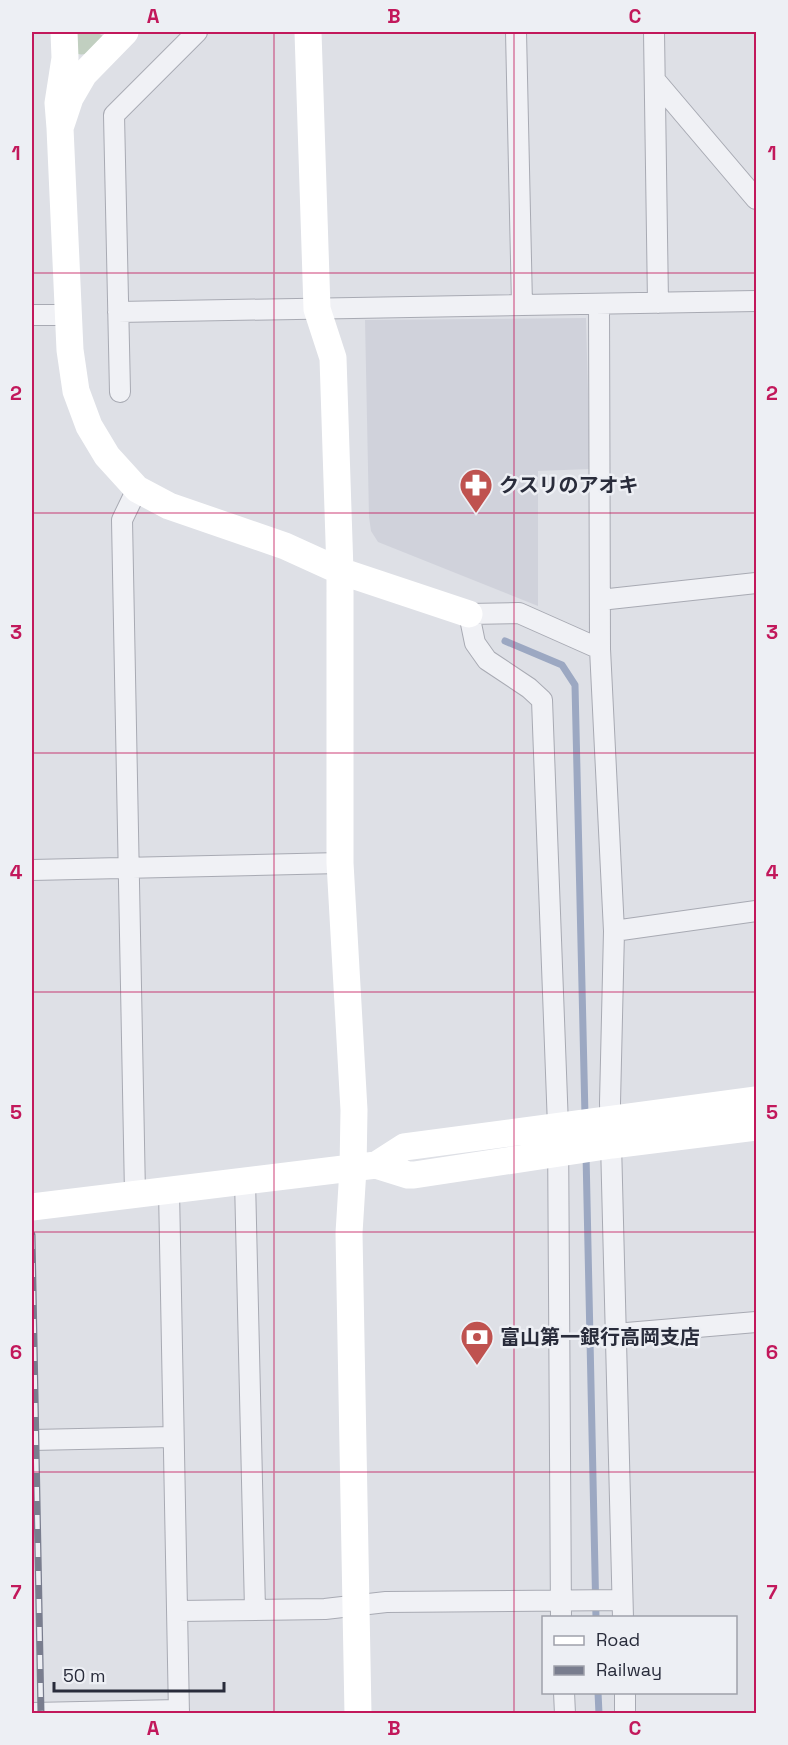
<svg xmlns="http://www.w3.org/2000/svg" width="788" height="1745" font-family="'Space Grotesk','Noto Sans JP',sans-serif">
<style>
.built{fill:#d0d2db}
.green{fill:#c1cfc0}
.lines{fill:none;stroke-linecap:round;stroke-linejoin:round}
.stream{stroke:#9ca8c2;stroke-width:7}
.street-casing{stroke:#a8aab3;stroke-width:22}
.street{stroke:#f0f1f5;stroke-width:20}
.secondary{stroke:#fff;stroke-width:27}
.rail-casing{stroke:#797d8e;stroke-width:7}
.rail{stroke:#edeff4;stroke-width:4.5;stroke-dasharray:14;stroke-linecap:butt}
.grid{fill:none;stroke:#c2185b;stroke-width:1.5;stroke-opacity:0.55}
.labels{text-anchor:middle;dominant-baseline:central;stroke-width:5;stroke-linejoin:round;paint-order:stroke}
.poi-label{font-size:20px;font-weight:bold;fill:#292c3b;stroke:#edeff4;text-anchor:start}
.neatline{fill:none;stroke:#c2185b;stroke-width:2}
.grid-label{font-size:20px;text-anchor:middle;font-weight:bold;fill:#c2185b}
</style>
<rect width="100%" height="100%" fill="#dee0e6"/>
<!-- built -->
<path class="built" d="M586,318L590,469L538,471V606L378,542L371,531L369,517L365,320Z"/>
<!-- green -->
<path class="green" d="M96,32L103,36C96,44 90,57 78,54L77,34Z"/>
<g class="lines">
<!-- stream -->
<path class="stream" d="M505,641L562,665L575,685L585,1116
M586,1154L596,1618
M598,1692L599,1714"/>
<defs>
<path id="street" d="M516,32L522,305
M654,32L658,303
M655,80L756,199
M599,304L600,649L614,931L610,1103L623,1618
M118,312L756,301
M32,315H67
M120,392L114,115L197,32
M600,600L756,583
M32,870L340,863
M614,931L756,911
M245,1180L255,1610
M169,1190L179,1714
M135,1194L122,520L137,489
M615,1334L756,1322
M32,1440L173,1437
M178,1611L325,1609L386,1602L622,1600
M561,1618L558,1126L542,700L529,688L487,660L475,643L469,614L519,613L600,649
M564,1692L565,1714
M625,1692V1714
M32,1713L179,1710"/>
</defs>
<!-- street casing -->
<use href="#street" class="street-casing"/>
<!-- street -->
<use href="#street" class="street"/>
<!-- secondary -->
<path class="secondary" d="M64,32L65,58L58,103L60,128L70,98L84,74L125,32
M308,32L317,309L333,358L340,571V863L354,1110L353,1169L349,1233L358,1714
M60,128L70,350L76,391L89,426L107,456L137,489L169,506L285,546L340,571L469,614
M376,1165L404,1147L756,1100
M32,1207L376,1165L408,1175H414L612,1145L756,1127"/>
<defs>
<path id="rail" d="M32,1235L41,1714"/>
</defs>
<!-- rail casing -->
<use href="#rail" class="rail-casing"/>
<!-- rail -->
<use href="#rail" class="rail"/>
</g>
<!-- grid -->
<path class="grid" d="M274,32V1714M514,32V1714M32,273H756M32,513H756M32,753H756M32,992H756M32,1232H756M32,1472H756"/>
<!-- icons -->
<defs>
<symbol id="pharmacy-pin" viewBox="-11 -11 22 30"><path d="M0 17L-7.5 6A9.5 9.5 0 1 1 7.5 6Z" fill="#bf524f" stroke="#edeff4"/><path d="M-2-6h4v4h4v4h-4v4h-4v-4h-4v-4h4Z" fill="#fff"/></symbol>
<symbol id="bank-pin" viewBox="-11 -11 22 30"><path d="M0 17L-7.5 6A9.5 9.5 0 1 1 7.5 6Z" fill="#bf524f" stroke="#edeff4"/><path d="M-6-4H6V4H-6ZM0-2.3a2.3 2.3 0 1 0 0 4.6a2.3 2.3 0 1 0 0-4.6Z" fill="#fff"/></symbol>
</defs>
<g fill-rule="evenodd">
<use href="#pharmacy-pin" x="457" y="466" width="38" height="52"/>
<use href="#bank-pin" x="458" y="1318" width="38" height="52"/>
</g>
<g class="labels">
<!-- poi labels -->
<g class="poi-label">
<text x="499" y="485">クスリのアオキ</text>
<text x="500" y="1337">富山第一銀行高岡支店</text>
</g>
</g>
<!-- border -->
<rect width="788" height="1745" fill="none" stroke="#edeff4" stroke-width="66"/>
<!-- legend -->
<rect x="542" y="1616" width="195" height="78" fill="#edeff4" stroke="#9fa1aa" stroke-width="1.5"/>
<rect x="554" y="1636" width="30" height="9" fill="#ffffff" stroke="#9fa1aa" stroke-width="1.5"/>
<text x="596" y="1646" font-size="18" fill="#292c3b">Road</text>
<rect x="554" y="1666" width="30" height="9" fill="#797d8e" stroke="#9fa1aa" stroke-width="1.5"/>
<text x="596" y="1676" font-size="18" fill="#292c3b">Railway</text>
<!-- scale -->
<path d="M54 1682v9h170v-9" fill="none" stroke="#292c3b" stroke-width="3"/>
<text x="63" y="1682" font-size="18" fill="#292c3b" stroke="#edeff4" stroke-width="4.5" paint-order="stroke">50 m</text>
<rect x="33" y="33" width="722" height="1679" class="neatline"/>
<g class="grid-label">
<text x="153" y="23">A</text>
<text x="394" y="23">B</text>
<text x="635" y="23">C</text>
<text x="16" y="160">1</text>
<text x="772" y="160">1</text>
<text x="16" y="400">2</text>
<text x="772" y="400">2</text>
<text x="16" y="639">3</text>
<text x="772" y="639">3</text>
<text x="16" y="879">4</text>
<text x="772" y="879">4</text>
<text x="16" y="1119">5</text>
<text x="772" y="1119">5</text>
<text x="16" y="1359">6</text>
<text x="772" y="1359">6</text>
<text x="16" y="1599">7</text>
<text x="772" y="1599">7</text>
<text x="153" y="1735">A</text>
<text x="394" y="1735">B</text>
<text x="635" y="1735">C</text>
</g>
</svg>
